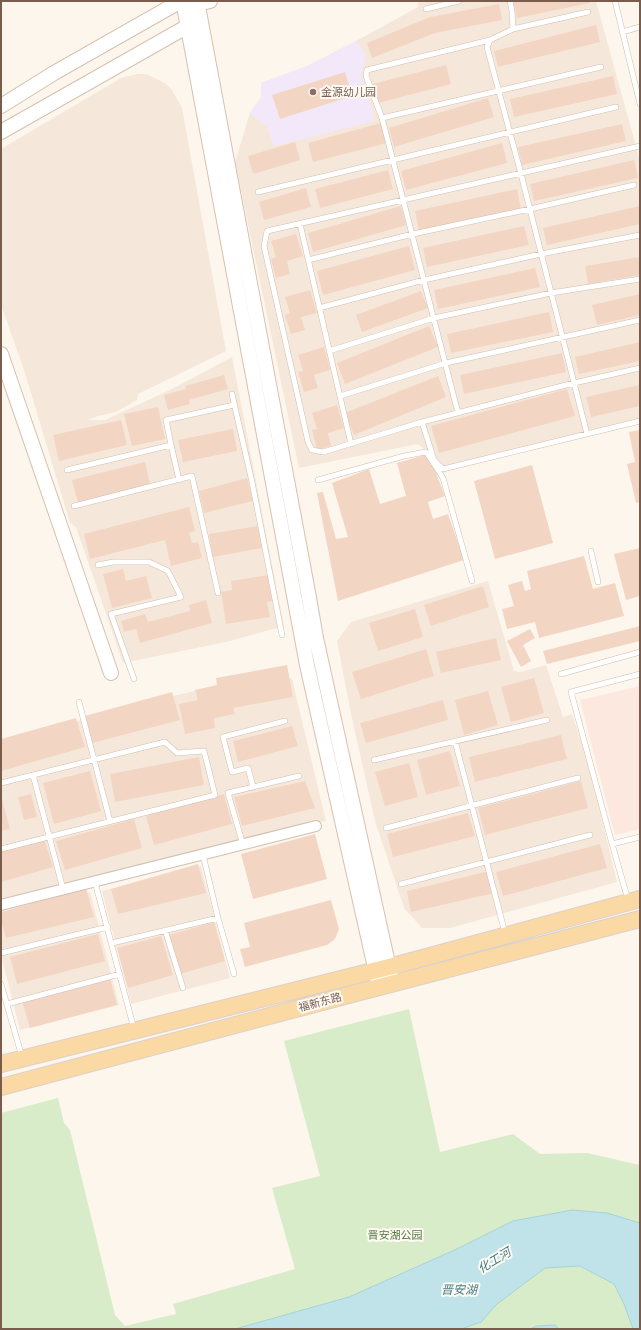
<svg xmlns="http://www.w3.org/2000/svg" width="641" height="1330" font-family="'PT Sans','Noto Sans SC',sans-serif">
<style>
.residential{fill:#f5e8da}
.commercial{fill:#fde8e0}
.education{fill:#f3e8fa}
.green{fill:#d8ecc9}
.water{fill:#bfe3e8;stroke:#a5d3da}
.building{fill:#f3d5c3}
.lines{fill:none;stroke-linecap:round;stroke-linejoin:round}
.lane-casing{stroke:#d1beb0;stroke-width:6}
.street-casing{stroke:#d1beb0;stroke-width:12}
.secondary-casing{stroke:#d6c0b0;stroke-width:16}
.primary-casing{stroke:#dad1cd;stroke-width:18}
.lane{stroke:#fff;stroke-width:5}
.street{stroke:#fff;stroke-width:10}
.secondary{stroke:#fff;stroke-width:14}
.primary{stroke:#fbd9a5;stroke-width:16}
.education-dot{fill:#8d6e63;stroke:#fffaf3;stroke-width:1.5}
.labels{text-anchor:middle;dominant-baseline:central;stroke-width:4;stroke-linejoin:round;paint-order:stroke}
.education-label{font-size:11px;fill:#785e54;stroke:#fffaf3;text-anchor:start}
.street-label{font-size:11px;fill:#7a5c4d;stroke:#fffaf3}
.park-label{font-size:11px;fill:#537a41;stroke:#fffaf3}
.water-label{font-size:12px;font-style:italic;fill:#437c86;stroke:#fffaf3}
</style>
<rect width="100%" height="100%" fill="#fdf6ec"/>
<!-- residential -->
<path class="residential" d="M418,1H596L640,161V418L439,468L426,450L418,444L299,468L235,162L250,113L261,97V83L307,66L356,41L418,7Z
M138,74H146L165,83L172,90L182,108L226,351L138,394L137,400L116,412L98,416L87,420H105L170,390L232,357L284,626L226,642L123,663L76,527L70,523L24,370L1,305V149L121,78Z
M488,581L514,671L520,672L546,665L563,717L572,714L589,766L617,882L450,928H422L404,908L375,821L351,714L337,641L351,622Z
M277,673L292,679L326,821L1,900V741L168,697Z
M201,866L230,978L131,1004L102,891Z
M90,892L119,1005L20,1030L1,955V915Z"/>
<!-- commercial -->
<path class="commercial" d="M640,686V829L615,835L580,700Z"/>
<!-- education -->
<path class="education" d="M356,41L365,54V63L361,72L363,88L370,102L374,121L274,146L267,127L250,113L261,97V83L307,66Z"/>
<!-- green -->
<path class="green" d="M409,1009L440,1152L513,1134L540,1154L587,1153L640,1165V1329H1V1113L58,1098L64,1123L70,1130L115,1315L125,1326L176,1314L173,1304L295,1269L272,1188L320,1176L284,1041Z"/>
<!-- water -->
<path class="water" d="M572,1210L607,1213L640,1223V1329H633L624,1304L614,1284L580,1266L545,1268L497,1304L481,1322L461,1329H235L349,1297L459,1248L513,1221Z
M555,1325L559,1329H530L537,1326Z"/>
<!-- building -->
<path class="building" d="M513,1H590V3L517,18Z
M499,4L502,20L435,33L372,58L367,43L430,17Z
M596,25L600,42L498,67L494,51Z
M446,65L451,84L378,103L373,84Z
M345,72L352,96L280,119L272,95Z
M613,76L617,94L514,117L510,99Z
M488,98L494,117L394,147L389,128Z
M381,123L387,143L313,162L308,143Z
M622,124L626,141L522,165L518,147Z
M295,142L300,160L253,174L248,156Z
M502,143L507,163L406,190L401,171Z
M634,160L638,178L534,201L530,184Z
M388,170L393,189L320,208L315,189Z
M306,188L311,207L264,220L259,202Z
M517,189L521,209L419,230L415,211Z
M401,206L406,225L313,252L308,233Z
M640,206V224L547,245L543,228Z
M524,226L529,245L427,267L423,248Z
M296,234L303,256L287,261L290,274L276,278L271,259L276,257L271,241Z
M409,246L415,270L323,295L317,271Z
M640,257V275L588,284L585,266Z
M535,268L540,287L438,309L434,290Z
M310,290L317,313L301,317L305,330L291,334L285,315L290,313L285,297Z
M421,291L428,308L362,332L356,315Z
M640,294V315L597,325L592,305Z
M549,312L553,332L451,353L447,334Z
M429,326L438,347L345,384L337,363Z
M640,342V361L579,374L575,357Z
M324,347L330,370L314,375L318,388L304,392L298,372L303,371L298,355Z
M562,353L566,372L464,394L460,375Z
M224,375L228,389L189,400L190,404L168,410L164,395L186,389L185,386Z
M438,376L446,397L354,435L345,413Z
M640,385V406L591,417L586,397Z
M567,389L575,416L439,453L431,426Z
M337,405L344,428L328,433L331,446L317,450L312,430L317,429L312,413Z
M158,407L165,439L132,446L124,414Z
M121,420L127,445L59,461L53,435Z
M233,429L237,451L183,462L178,440Z
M640,430V502L636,503L627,464L635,462L629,432Z
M425,455L434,468L445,496L428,502L433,519L448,514L464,560L338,601L317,493L323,492L336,539L348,537L332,483L369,469L380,504L406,496L397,463Z
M145,462L150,484L78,503L72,480Z
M532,465L553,543L495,559L474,481Z
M247,478L253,501L204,513L199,491Z
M189,507L195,531L189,533L192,543L198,542L202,558L171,566L165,540L90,559L84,534Z
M258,526L262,548L213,557L209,534Z
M640,548V596L626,600L614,554Z
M584,556L593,589L615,583L624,616L539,638L535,622L507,629L502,609L514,606L508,585L522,581L525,591L531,589L527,571Z
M123,569L126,581L146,576L152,598L112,608L103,574Z
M269,575L273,601L267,602L270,617L226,624L221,592L232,590L231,581Z
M483,586L489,607L431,626L424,605Z
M206,600L212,623L140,643L136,629L124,632L121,621L145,614L148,622L190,611L189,605Z
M415,609L423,637L378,651L369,623Z
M640,626V641L547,664L543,651Z
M530,629L535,638L523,645L531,661L521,667L507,641Z
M496,638L501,660L441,673L436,652Z
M426,649L434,676L361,699L352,672Z
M287,665L293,697L233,708L235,714L214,718L215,728L185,734L179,704L198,700L195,690L217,685L216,678Z
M534,678L544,713L511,722L501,687Z
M488,691L498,725L464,735L455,700Z
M172,692L180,720L92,743L85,716Z
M443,700L448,720L366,743L360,723Z
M76,718L85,747L1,771V739Z
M292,726L298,746L238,762L233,741Z
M561,735L567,759L475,782L469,757Z
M450,751L460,786L426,795L417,760Z
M199,757L204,785L115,802L110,774Z
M409,763L418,797L385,806L375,772Z
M90,771L101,811L54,824L43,783Z
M305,781L315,808L242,826L234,797Z
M581,781L588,808L485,835L478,808Z
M31,794L37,817L24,820L18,797Z
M224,794L232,824L154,845L146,816Z
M1,796L10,829L1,831Z
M468,813L475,836L393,857L387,834Z
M134,819L142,848L65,870L56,841Z
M315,834L327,879L253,899L241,854Z
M44,838L53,867L1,882V850Z
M600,844L607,868L503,896L496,872Z
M198,864L206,893L118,914L111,889Z
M489,871L494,893L411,912L407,891Z
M86,888L94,917L6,938L1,920V912Z
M331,900L339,929L335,939L327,945L245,967L240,949L250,947L244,923Z
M214,922L225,961L180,974L169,935Z
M98,934L105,961L17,984L10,957Z
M161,936L173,975L128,988L117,948Z
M110,978L117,1005L30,1028L22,1001Z"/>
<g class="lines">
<defs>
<path id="lane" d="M510,1L512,11L513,29L490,40L487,47L521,174L587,434
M615,1L640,104
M426,9L459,1
M513,29L588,12
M622,32L640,27
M382,118L601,67
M640,146L267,231L264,246L308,442L312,450L323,452L422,422L574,383L640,368
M258,192L616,107
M300,224L351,444
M308,260L413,234L530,209L634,185
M319,308L424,280L541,254L640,235
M329,351L434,318L551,293L640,279
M232,394L252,482L282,635
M340,396L446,363L640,320
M458,413L382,118L366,76L367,70L490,40
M422,422L434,460L443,469L640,421
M171,445L179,480
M67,470L171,445L166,420L234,405
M318,480L404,456L426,452L443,478L472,581
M74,506L192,476L218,593
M591,551L598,582
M98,565L113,562H149L168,571L181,597L111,614L134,679
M561,674L640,652
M79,702L110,821
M455,741L505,933
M374,760L547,720
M33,775L63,889
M1,783L165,742L177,753L204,751L215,795L1,849
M253,787L248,768L232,772L223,737L285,721
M386,828L578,778
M612,844L640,837
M243,845L228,793L299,776
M203,855L218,918L234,974
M95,882L134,1029
M401,884L590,835
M628,900L612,844L571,692L640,674
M165,930L183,988
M112,943L218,918
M1,953L108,927
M1,984L22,1057
M7,1004L120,974"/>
<path id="street" d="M1,905L316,826"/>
<path id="secondary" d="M183,1L307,665L378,981
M197,1L308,592L316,638L391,977
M189,2L197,4L210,1
M1,106L54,73L181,1
M1,132L188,26L191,18
M1,354L111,673"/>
<path id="primary" d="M1,1064L389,967L640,899
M1,1087L360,992L640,919"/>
</defs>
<!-- lane casing -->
<use href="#lane" class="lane-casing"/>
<!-- street casing -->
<use href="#street" class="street-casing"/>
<!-- secondary casing -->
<use href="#secondary" class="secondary-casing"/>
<!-- primary casing -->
<use href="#primary" class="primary-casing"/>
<!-- lane -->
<use href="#lane" class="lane"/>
<!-- street -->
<use href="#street" class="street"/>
<!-- secondary -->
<use href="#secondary" class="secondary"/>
<!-- primary -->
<use href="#primary" class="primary"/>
</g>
<!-- markers -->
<circle class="education-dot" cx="313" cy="92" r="4"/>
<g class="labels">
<!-- education labels -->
<g class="education-label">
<text x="321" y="92">金源幼儿园</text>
</g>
<!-- street labels -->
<g class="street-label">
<text transform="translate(320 1002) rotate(-15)">福新东路</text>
</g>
<!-- park labels -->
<g class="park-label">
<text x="395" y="1235">晋安湖公园</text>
</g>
<!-- water labels -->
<g class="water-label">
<text transform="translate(494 1260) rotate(-31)">化工河</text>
<text x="459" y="1289">晋安湖</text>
</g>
</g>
<!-- border -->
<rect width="641" height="1330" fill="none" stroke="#7a5c4d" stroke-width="4"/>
</svg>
